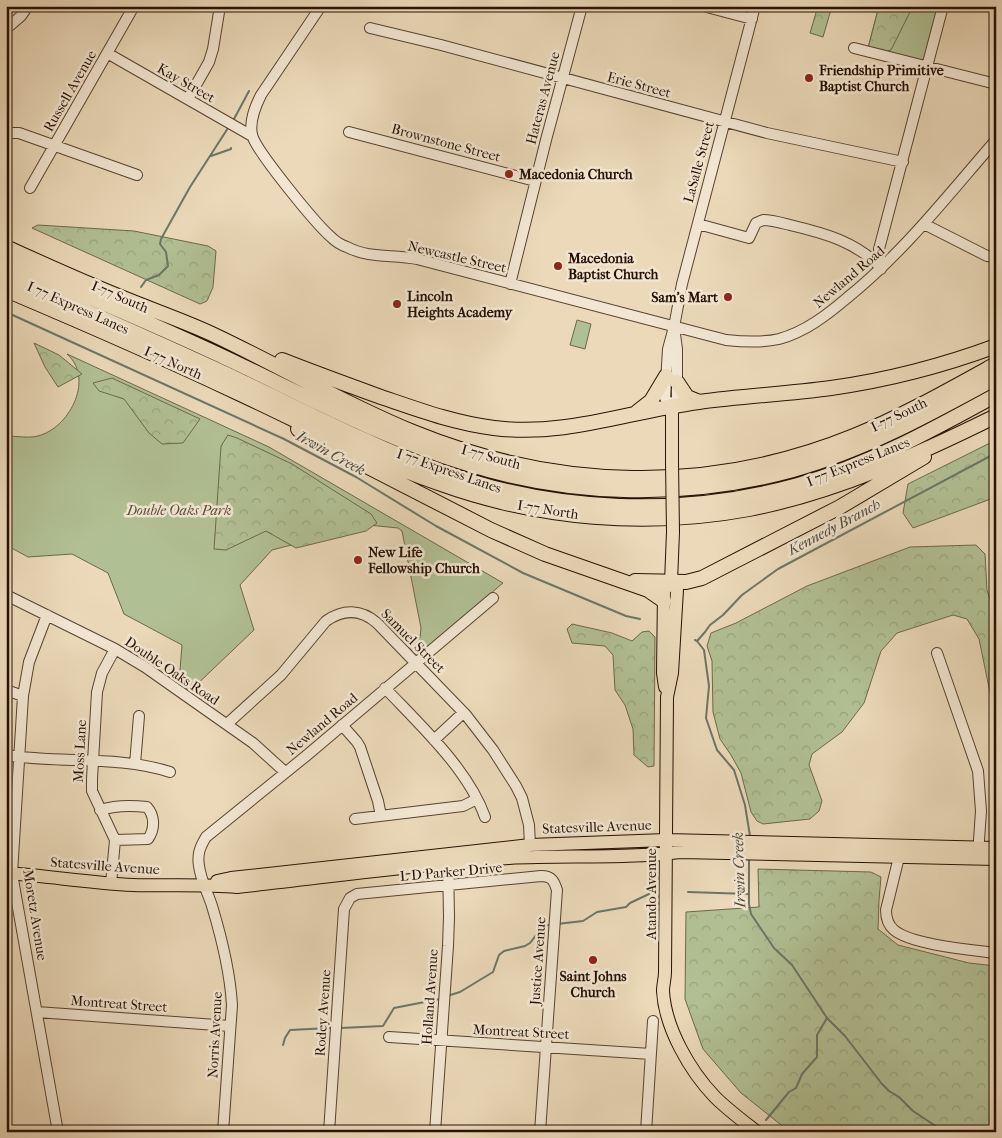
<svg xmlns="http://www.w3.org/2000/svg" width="1002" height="1138" font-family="'IM FELL French Canon',serif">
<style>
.green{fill:#b1c094;stroke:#6c684c}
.forest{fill:url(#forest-crowns);stroke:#6c684c}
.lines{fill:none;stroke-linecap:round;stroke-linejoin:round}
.stream{stroke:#6b7668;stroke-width:2}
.minor-casing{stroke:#584330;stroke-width:12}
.major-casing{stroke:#271103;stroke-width:14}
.highway-casing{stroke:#271103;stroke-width:16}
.minor{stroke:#f2e6d2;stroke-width:10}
.major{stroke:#ebd9b9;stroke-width:12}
.highway{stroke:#ebd9b9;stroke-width:14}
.major-bridge-casing{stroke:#271103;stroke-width:14;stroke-linecap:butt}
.major-bridge{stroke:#ebd9b9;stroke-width:12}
.poi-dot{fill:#8f2418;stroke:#f2e6d2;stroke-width:2}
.labels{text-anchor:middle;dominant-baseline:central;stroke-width:5;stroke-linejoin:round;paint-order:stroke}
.poi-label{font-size:14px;font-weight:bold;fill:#271103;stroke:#f2e6d2;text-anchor:start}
.street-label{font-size:14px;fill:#271103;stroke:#f2e6d2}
.park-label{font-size:14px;font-style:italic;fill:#574e36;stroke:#f2e6d2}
.water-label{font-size:15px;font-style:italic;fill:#4f4c3e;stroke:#f2e6d2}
</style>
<defs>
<pattern id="forest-crowns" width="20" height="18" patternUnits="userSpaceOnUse" patternTransform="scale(1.25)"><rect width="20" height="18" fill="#b1c094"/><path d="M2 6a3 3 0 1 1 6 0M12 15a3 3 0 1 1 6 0" fill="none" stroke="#98a47e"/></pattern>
</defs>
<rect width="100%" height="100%" fill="#ebd9b9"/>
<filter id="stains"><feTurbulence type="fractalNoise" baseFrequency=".004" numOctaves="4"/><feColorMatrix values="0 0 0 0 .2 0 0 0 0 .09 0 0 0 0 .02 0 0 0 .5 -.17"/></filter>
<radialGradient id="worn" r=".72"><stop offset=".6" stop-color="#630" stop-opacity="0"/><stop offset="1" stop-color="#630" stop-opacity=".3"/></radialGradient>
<!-- green -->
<path class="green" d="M879,6H940L925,63L868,48Z
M577,320L591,324L585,349L570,345Z
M67,354L269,447L503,583L416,657L408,648L420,638L421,628L402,531L398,528L368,525L272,550L240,585L254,630L190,691L179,683L182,645L124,614L108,573L72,554L28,557L6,545V436C17,436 31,439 41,435C71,425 94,378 67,354Z"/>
<!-- forest -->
<path class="forest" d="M818,6H832L823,37L810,33Z
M879,6H903L906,11L910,12L891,50L884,52L868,48Z
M38,225L134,231L208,246L216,251L213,287L207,301L200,304L32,228Z
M34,343L59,355L82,374L58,387L45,367Z
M112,378L200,419L183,443L162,444L149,433L124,399L99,391L93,383Z
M228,435L237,438L292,464L371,514L377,523L366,531L296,548L266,531L226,550L214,549L221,446Z
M996,440V497L913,528L903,513L908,484Z
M976,545L985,554L987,590L996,617V704L992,702L979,639L967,619L953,615L897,633L881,651L864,703L842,732L812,754L809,765L822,801L819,811L810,819L763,824L757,821L751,812L741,773L731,755L720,739L713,712L712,661L707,646L711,633L736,623L807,586L910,547Z
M572,624L612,633L632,641L642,632L649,631L655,637L654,766L648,767L634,755L633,729L625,705L615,690L613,655L605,646L572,643L567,629Z
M758,869L871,872L881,877L879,900L878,929L898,945L969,963L996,966V1132H790L741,1093L703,1049L685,999L686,912L759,907Z"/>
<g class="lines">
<!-- stream -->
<path class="stream" d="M234,119L249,91
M211,156L231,149V148
M141,287L146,280L159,275L168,266L166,252L160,244L161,239L190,187L228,128
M6,312L284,439L356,477L436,526L523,573L626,616L640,619
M695,640L697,641L704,650L709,686L706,718L717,750L734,770L745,805L750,836
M698,640L705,632L710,625L723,615L742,595L778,569L996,453
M749,858V904L751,914L774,948L792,965L827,1018L845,1036L882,1084L889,1091L899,1097L913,1111L937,1127L939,1132
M688,892L749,894
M557,924L583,921L597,912L626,907L630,903L649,894
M447,996L460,992L493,972L499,955L504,951L525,946L530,943L543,926L550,925
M341,1028L383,1026L394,1008L440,999
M283,1045L285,1038L290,1030L330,1028
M766,1120L789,1092L796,1088L802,1074L817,1057V1035L827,1018"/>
<defs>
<path id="minor" d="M321,6L261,95C255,107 249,121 252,135C256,151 316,224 331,237C335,241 341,245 347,247C370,259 393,254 417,259L726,340C744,342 762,343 779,339C805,332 827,315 847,298C904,252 948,195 996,140
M703,6L752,19
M370,28L441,45L767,133L903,162
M6,29L21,16L28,6
M854,48L996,84
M107,53L252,136
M188,99L209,62L213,49L220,6
M349,132L535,181
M6,133H19L137,175
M30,188L134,6
M698,224L749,238L756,223L763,220C772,220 782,223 790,225C824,233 857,242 881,268
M924,224L987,256L996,257
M881,269L879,249L943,6
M510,284L546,140L582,6
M674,327L677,349V398L672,407L665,398L668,349L674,327L682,284L755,6
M6,595L115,649L145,667L253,743L285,772
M47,615L29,662L23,696L12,874L58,1132
M937,653L978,771L981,811L978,855
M385,688C420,725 468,769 485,817
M6,690L23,696
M227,724L281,675L326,621C343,609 361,609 377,623L466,715L493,750L516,786L522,798L529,825L530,845
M342,725L357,742L360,747L378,801L381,816
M434,740L463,713
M6,755C60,764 117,755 170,772
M135,764L139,716
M100,810C116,805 130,805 147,807C155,816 155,829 148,839L115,840
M355,819L463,806L477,799
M899,857L886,910C886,918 888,925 894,930C912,945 972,950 996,953
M111,884L115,840L92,791V779L97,692L102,673L115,649
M37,1012L230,1026
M389,1037L651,1054
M223,1132L232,1005C230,971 222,939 212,906C208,893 201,881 199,866C197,854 200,847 206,837L306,756L493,598
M329,1132L344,909L350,898L357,894L541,876C552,876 554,881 557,890L540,1132
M435,1132L448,946L449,917L448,864
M646,1132L653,1021"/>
<path id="major" d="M672,407V462
M671,582L677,590L672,673L667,697L665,972C665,978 663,985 663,991C665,1028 690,1071 715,1097C728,1110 743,1121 757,1132
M671,582L673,532
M665,687L663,673L664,590L671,582
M6,873C49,876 91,883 133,885C168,886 202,884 237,887C328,877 419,864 509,858C566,855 624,859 680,852L996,859
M217,881L231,878L530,845L666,840L996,848"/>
<path id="highway" d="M6,247C43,264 81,281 118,296C149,309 182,320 212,334C280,366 344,404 413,432C556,490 709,495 854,436C903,416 949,390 996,364
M6,261C81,294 156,325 230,360C308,397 385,439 468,464C573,497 687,499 793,470C865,450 930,414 996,378
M6,276C84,310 162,344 239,380C306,412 373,447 443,472C556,513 682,517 798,485C869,465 932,430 996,395
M6,290C84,323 162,357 238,393C305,424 371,460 441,484C539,519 647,528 749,509C836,492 917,455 996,416
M282,360C315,373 348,385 381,397C419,410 454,423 494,428C566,437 629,411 699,402C743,396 787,394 831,388C888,380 942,366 996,346
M677,382L687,397L699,402
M637,412L651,401L666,376
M298,429L302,433L491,530L545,554L648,590L664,601
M635,581L686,582L702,578L840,507L924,457"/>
</defs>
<!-- minor casing -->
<use href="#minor" class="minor-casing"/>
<!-- major casing -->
<use href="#major" class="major-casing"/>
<!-- highway casing -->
<use href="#highway" class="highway-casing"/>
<!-- minor -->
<use href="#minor" class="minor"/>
<!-- major -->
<use href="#major" class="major"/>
<!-- highway -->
<use href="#highway" class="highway"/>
<defs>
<path id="major-bridge" d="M672,462L673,532"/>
</defs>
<!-- major-bridge casing -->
<use href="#major-bridge" class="major-bridge-casing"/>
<!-- major-bridge -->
<use href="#major-bridge" class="major-bridge"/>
</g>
<!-- markers -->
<g class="poi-dot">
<circle cx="809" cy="78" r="5"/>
<circle cx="509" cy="174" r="5"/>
<circle cx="558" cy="266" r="5"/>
<circle cx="728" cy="297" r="5"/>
<circle cx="397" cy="304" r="5"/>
<circle cx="358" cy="560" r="5"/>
<circle cx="593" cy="960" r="5"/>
</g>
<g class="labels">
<!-- poi labels -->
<g class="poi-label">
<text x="819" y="70">Friendship Primitive<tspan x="819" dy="16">Baptist Church</tspan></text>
<text x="519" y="174">Macedonia Church</text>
<text x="568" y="258">Macedonia<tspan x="568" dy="16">Baptist Church</tspan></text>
<text x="407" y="296">Lincoln<tspan x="407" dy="16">Heights Academy</tspan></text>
<text x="718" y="297" text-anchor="end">Sam's Mart</text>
<text x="368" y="552">New Life<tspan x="368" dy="16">Fellowship Church</tspan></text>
<text x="593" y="976" text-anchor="middle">Saint Johns<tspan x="593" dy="16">Church</tspan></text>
</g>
<!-- street labels -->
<g class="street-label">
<text transform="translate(186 83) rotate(30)">Kay Street</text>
<text transform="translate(639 85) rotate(15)">Erie Street</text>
<text transform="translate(70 91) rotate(-60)">Russell Avenue</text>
<text transform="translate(543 98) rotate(-75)">Hateras Avenue</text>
<text transform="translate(446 143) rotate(15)">Brownstone Street</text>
<text transform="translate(699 162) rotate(-75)">LaSalle Street</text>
<text transform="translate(457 257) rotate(13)">Newcastle Street</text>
<text transform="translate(849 277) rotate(-40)">Newland Road</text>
<text transform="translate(120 297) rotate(23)">I-77 South</text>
<text transform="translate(78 308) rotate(24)">I 77 Express Lanes</text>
<text transform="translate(173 363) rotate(24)">I-77 North</text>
<text transform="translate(899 415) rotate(-26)">I-77 South</text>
<text transform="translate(491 457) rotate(15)">I-77 South</text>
<text transform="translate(858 462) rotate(-22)">I 77 Express Lanes</text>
<text transform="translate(449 471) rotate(19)">I 77 Express Lanes</text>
<text transform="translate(548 510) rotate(9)">I-77 North</text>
<text transform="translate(413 641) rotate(45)">Samuel Street</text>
<text transform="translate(172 671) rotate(34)">Double Oaks Road</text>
<text transform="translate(322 724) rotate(-40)">Newland Road</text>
<text transform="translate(80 751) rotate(-87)">Moss Lane</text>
<text transform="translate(597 827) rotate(-2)">Statesville Avenue</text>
<text transform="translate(105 866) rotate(4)">Statesville Avenue</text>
<text transform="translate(451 872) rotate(-5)">L D Parker Drive</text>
<text transform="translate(651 894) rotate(-90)">Atando Avenue</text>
<text transform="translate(35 915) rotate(81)">Moretz Avenue</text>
<text transform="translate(538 961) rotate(-86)">Justice Avenue</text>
<text transform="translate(430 997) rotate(-86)">Holland Avenue</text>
<text transform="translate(119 1004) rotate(4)">Montreat Street</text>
<text transform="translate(323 1013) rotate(-86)">Rodey Avenue</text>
<text transform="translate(521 1032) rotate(3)">Montreat Street</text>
<text transform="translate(215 1035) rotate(-87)">Norris Avenue</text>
</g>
<!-- park labels -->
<g class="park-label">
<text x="179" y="510">Double Oaks Park</text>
</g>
<!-- water labels -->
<g class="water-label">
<text transform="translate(331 453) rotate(29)">Irwin Creek</text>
<text transform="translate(834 527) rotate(-28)">Kennedy Branch</text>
<text transform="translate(739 870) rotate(-92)">Irwin Creek</text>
</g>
</g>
<!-- margin -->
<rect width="1002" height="1138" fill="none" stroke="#ebd9b9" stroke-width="25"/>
<rect x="8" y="8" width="987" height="1123" fill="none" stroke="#271103" stroke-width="2.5"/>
<rect x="12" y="12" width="977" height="1113" fill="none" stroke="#271103"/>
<rect width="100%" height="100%" filter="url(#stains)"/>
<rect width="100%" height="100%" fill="url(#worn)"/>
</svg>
